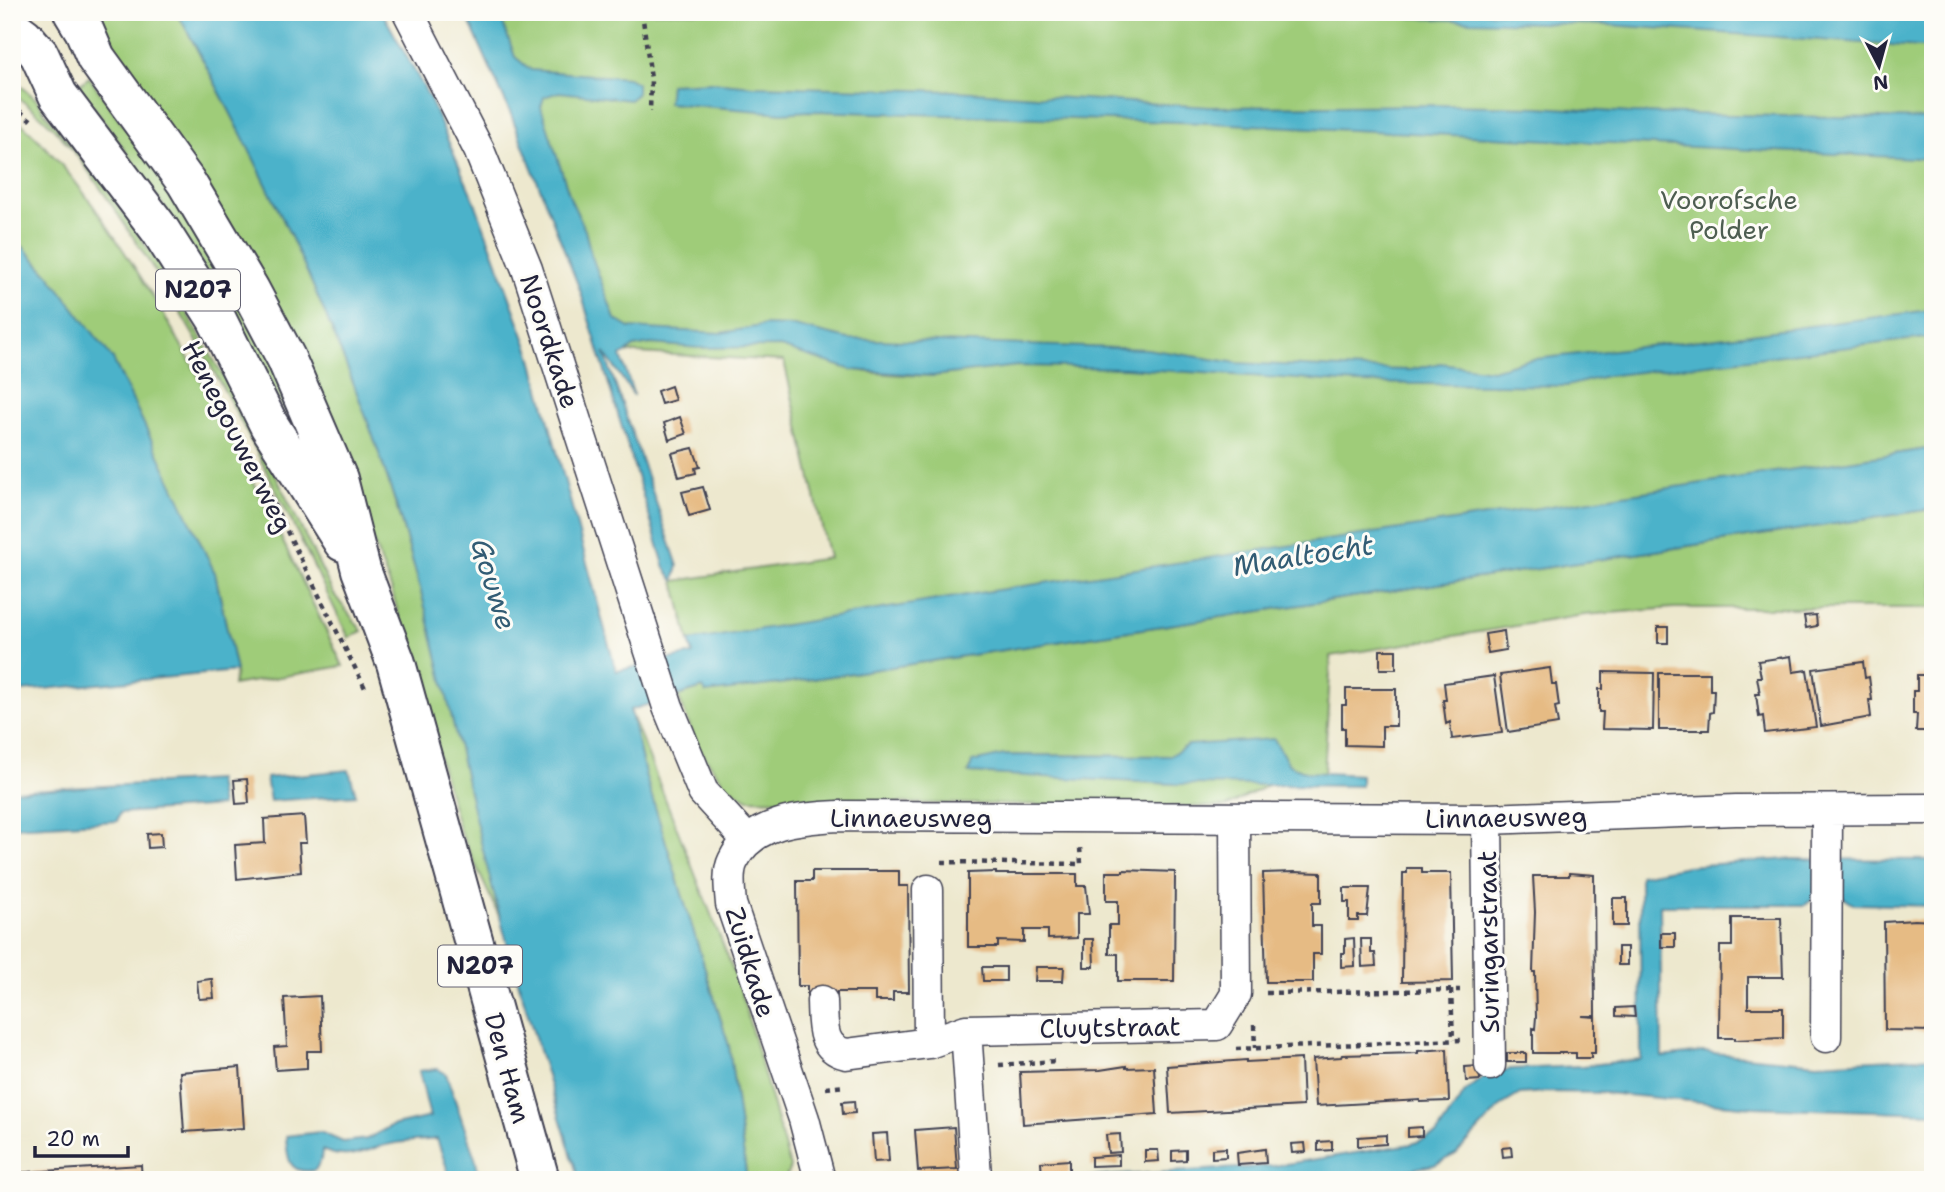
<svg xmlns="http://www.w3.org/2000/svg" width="1945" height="1192" font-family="'Shantell Sans',sans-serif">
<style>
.green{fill:#9fcc79;stroke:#60775a;stroke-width:2;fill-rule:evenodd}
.water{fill:#4bb2ca;stroke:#366a82;stroke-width:2}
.building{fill:#e6bb84}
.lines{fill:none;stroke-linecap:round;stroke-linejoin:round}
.minor-casing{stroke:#404051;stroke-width:33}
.major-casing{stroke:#404051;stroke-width:42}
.path{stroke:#404051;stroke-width:4.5;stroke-dasharray:5 5;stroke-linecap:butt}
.minor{stroke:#fff;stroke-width:30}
.major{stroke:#fff;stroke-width:38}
.labels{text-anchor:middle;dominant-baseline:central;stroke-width:6;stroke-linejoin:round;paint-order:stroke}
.shield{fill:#fdfcf7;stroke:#646373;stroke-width:2}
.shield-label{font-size:24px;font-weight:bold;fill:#22223b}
.park-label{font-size:26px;fill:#4e5e51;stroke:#fdfcf7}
.street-label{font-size:26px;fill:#22223b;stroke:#fdfcf7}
.water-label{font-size:28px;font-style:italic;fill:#325c74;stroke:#fdfcf7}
</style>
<rect width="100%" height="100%" fill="#fdfcf7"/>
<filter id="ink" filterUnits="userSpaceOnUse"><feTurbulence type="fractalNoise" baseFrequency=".0143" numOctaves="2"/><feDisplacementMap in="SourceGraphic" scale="14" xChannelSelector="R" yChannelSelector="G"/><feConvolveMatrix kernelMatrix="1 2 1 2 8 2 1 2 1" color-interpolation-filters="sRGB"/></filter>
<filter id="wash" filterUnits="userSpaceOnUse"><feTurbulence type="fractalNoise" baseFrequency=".00686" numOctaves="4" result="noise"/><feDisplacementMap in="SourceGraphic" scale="28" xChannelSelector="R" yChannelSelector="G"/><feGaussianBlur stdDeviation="1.57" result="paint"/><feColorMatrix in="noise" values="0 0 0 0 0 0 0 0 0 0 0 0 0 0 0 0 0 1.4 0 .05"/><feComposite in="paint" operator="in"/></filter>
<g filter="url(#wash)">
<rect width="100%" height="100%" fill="#ede8ce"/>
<!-- green -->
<path class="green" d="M89,12H177C260,164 338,320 390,486C435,628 466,773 500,918L459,829L391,588L338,451Z
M476,12H1933V448L689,641L674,581L829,558L784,361L601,351L603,348ZM837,365L962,372C930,379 869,375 837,365Z
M89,77L152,165L283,374L337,522C310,463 283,405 252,349C201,257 141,170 78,86Z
M12,78L37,100L45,113L103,183L161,268L251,425L333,593L362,631L349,638C279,496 212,353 123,222C93,176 59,123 12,94Z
M12,115C65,160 103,218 140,276C218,400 279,534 343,666L233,685L236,671L215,573L49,275L12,235Z
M1933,509V608H1674L1584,615L1331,656L1324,774L1306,772L1288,765L1188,745L1171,756L1004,755L969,772L1175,784H1270L1226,807L895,803L748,799L726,786L698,747L678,696L703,688L786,683Z
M630,710L739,985L790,1167L785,1180H747L729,1046L646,778Z"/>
<!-- water -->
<path class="water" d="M177,12H382L429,97L476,205L531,355L616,671L693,654L689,641L991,591L1933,448V509L786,683L706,693L703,688L630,710L646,778L729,1046L747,1180H579C553,1092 523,1005 500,917C461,773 436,625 389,483C335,319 260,164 177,12Z
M465,12H499L515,57L531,70L628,78L637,83V93L630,100L559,92L544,97L541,107L571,200L585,230L591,254L615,319L630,328L721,333L766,325L794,326L848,339L1147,349L1238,363L1365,369L1410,370L1440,363L1492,370L1527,360L1743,335L1929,310L1933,315V337L1606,376L1567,386L1358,383L1126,368L1018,366L932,376L852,370L780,347L699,348L651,344L634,347L621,356L634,396L604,352L678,566L674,581L665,568L580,290L510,112Z
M1325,12H1933V48L1609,25L1469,21Z
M711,82L754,86L957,91L1210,107L1441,105L1539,107L1631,113L1933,119V159L1210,123L809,111L782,113L668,103L670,84Z
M12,235L49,275L113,359L215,573L236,671L12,692Z
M1274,739L1289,765L1307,772L1361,775V786L1175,784L969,773L972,762L1004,755L1170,756L1188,745Z
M349,770L356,795L270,801L266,778Z
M217,780L221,806L120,813L117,821L12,827V791Z
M1790,859L1933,860V906L1853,904L1839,895L1817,896L1805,905H1660L1662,1057L1703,1052L1817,1063L1933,1057V1113L1752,1107L1606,1093L1546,1092L1520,1094L1502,1105L1456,1154L1434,1165L1352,1180H1036L1273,1166L1412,1144L1436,1135L1465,1092L1489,1073L1512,1069L1582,1066L1641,1059L1640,875L1687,866Z
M438,1069L446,1074L476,1161L480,1180H451L437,1139C420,1141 402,1141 386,1145C361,1151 349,1162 322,1150L321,1160L315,1170C288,1175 287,1158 286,1136L320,1132L343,1142L367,1139L391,1126L430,1117L419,1071Z"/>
<g id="blocks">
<!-- building -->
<path class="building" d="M671,386L675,400L661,404L657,391Z
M680,417L686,434L669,440L664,423Z
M693,448L700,467L695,468L696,473L679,477L672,453Z
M703,487L710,510L689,516L682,492Z
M1816,615L1817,626L1806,628L1804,616Z
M1658,627H1668V643H1658Z
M1504,631L1506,650L1488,653L1485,634Z
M1380,650H1396V669H1380Z
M1791,656L1793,672L1807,670L1816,727L1765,733L1763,716L1759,717L1756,694H1760L1757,677H1761L1758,661Z
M1863,662L1865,678L1869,677L1872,700H1869L1871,717L1821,726L1813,669Z
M1550,668L1552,684H1556L1559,706L1555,707L1558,724L1508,732L1500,675Z
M1603,672L1654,673L1653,730L1602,729L1603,712H1599V689H1603Z
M1659,673H1710V690H1714L1713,712L1710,713L1709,730H1659Z
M1917,675H1933V731H1916L1917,714H1913V691H1917Z
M1494,676L1502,733L1452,739L1450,722L1446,724L1443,700H1446L1444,683Z
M1346,689H1396V726H1382V746L1345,745V728H1342V705H1346Z
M247,779L249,803L236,804L234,780Z
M304,816L306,843H299L301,872L237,879L235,845L265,843L264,819Z
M161,833L162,847L148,848L147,834Z
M1407,868H1422V873H1451L1453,981L1402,982L1403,873H1407Z
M1123,870L1175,872L1174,981H1118V954H1109V925H1118V901H1106V872H1123Z
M812,871H899V886H908L909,992H893V1001H875V992H837V1002L807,1001V986H798L797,881H812Z
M996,872V874H1077V886H1086L1089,914H1077V938L1048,939V930H1024V942L998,941V947H968V873Z
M1294,872L1321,873V903H1312V926H1321V954H1313V982H1266L1263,873Z
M1569,873L1594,875L1595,1016H1582L1595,1017V1053H1591V1058H1576V1053H1533V1028L1535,1029L1536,1017L1535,972H1533L1535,912L1533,876H1569Z
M1344,888H1370L1367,916H1358V921H1349V902H1344Z
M1613,898H1627V926H1613Z
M1732,918H1781L1783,977H1748V1008H1783V1038L1735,1040V1038H1719L1720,946H1732Z
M1915,920L1933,921V1031L1885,1030L1884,922Z
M1661,933H1675V947H1661Z
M1354,938L1355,966L1341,967V953H1345V939Z
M1084,939H1093L1094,967H1084Z
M1361,939H1371V953H1375L1376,966L1362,967Z
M1618,947H1627V965H1618Z
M982,967H1006V981H983Z
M1036,967H1064L1063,981H1035Z
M210,979H212L214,998L199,999L197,981Z
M320,996L322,1051H307V1068L276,1070L274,1047L287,1046L284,998Z
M1634,1007L1635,1017L1616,1016V1008Z
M1447,1049L1449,1101L1420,1102V1100L1316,1106L1313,1059L1341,1057L1342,1055L1418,1053V1051Z
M1507,1053H1526V1062H1507Z
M1301,1059L1303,1106L1170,1113L1167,1066L1246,1060V1062Z
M1126,1066V1068L1154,1067L1157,1114L1023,1124L1020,1072L1100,1070Z
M1479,1066L1480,1080L1466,1081L1465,1067Z
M240,1067L244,1128L184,1132L180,1072Z
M854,1101L855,1113L843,1114L842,1102Z
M954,1127L957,1169L918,1171L915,1130Z
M1422,1127V1136L1408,1137V1128Z
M887,1133L889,1161L874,1162L872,1134Z
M1120,1134L1121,1152L1108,1153L1106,1135Z
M1386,1135V1144L1358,1146V1137Z
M1332,1141V1150L1318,1151V1142Z
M1305,1143L1306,1152L1292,1153L1291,1144Z
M1511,1147L1512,1156L1503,1157L1502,1148Z
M1226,1148V1157L1212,1158V1149Z
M1265,1149L1266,1163L1238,1165L1237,1153Z
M1145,1150H1158L1159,1161L1145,1162Z
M1186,1150V1160L1172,1161V1151Z
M1119,1155V1165L1091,1166V1157Z
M1069,1160V1174L1042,1176L1041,1162Z
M141,1165L142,1180H12V1173Z"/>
</g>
</g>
<g filter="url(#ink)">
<use href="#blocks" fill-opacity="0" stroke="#404051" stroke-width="2"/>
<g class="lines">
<defs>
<path id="minor" d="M408,12L479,150L527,269L668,707L703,792L748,841
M1487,819L1490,1065
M928,890L929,1043
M822,1001C823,1024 820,1048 846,1054L929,1043L966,1030L1217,1025L1236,994L1235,819
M966,1030L976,1176
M1826,1037L1827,810
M820,1180L804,1119L731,904C730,891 727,873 733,861C752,821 801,818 839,816L1487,819L1736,810L1933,809"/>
<path id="major" d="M73,12L84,30L96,58L186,182L250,290L286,358L338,479L361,570L396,663L540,1180
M12,28L24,37L39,54L58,95L160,230L216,318L269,425L343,542"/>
</defs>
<!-- minor casing -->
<use href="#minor" class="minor-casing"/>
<!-- major casing -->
<use href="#major" class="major-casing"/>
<!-- path -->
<path class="path" d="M642,12L651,79L650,112
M12,105L31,120
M269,495L365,688
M942,862L1081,864L1080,847
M1451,990L1453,1040
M1266,993L1460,990
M1254,1025L1255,1048
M1236,1049L1462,1040
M999,1065L1056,1061
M826,1088L845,1086"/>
<!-- minor -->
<use href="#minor" class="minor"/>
<!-- major -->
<use href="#major" class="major"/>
</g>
</g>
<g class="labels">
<!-- shield labels -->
<g class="shield">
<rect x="156" y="269.5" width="84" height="41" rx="5"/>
<rect x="438" y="945.5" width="84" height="41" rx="5"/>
</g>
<g class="shield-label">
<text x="198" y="290">N207</text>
<text x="480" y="966">N207</text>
</g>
<!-- park labels -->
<g class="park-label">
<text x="1729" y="199">Voorofsche<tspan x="1729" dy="30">Polder</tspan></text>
</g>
<!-- street labels -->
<g class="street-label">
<text transform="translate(550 341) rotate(72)">Noordkade</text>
<text transform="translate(238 436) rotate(63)">Henegouwerweg</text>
<text x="911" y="817">Linnaeusweg</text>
<text transform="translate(1506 817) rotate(-1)">Linnaeusweg</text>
<text transform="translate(1488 942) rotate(-91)">Suringarstraat</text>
<text transform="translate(751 962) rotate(73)">Zuidkade</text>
<text transform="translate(1110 1027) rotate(-1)">Cluytstraat</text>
<text transform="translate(508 1068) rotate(75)">Den Ham</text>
</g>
<!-- water labels -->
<g class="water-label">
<text transform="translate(1303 555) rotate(-9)">Maaltocht</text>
<text transform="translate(494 584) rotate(73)">Gouwe</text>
</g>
</g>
<!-- margin -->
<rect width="1945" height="1192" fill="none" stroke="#fdfcf7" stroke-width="42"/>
<!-- north arrow -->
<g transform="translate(1879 66) rotate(174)" stroke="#fdfcf7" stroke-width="5" paint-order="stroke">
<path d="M0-5L12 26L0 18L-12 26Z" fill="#22223b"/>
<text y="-10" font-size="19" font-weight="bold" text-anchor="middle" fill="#22223b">N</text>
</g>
<!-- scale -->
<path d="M35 1146v10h93v-10" fill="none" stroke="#22223b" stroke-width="3.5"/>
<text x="46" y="1146" font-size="21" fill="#22223b" stroke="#fdfcf7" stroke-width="5" paint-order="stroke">20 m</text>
</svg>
